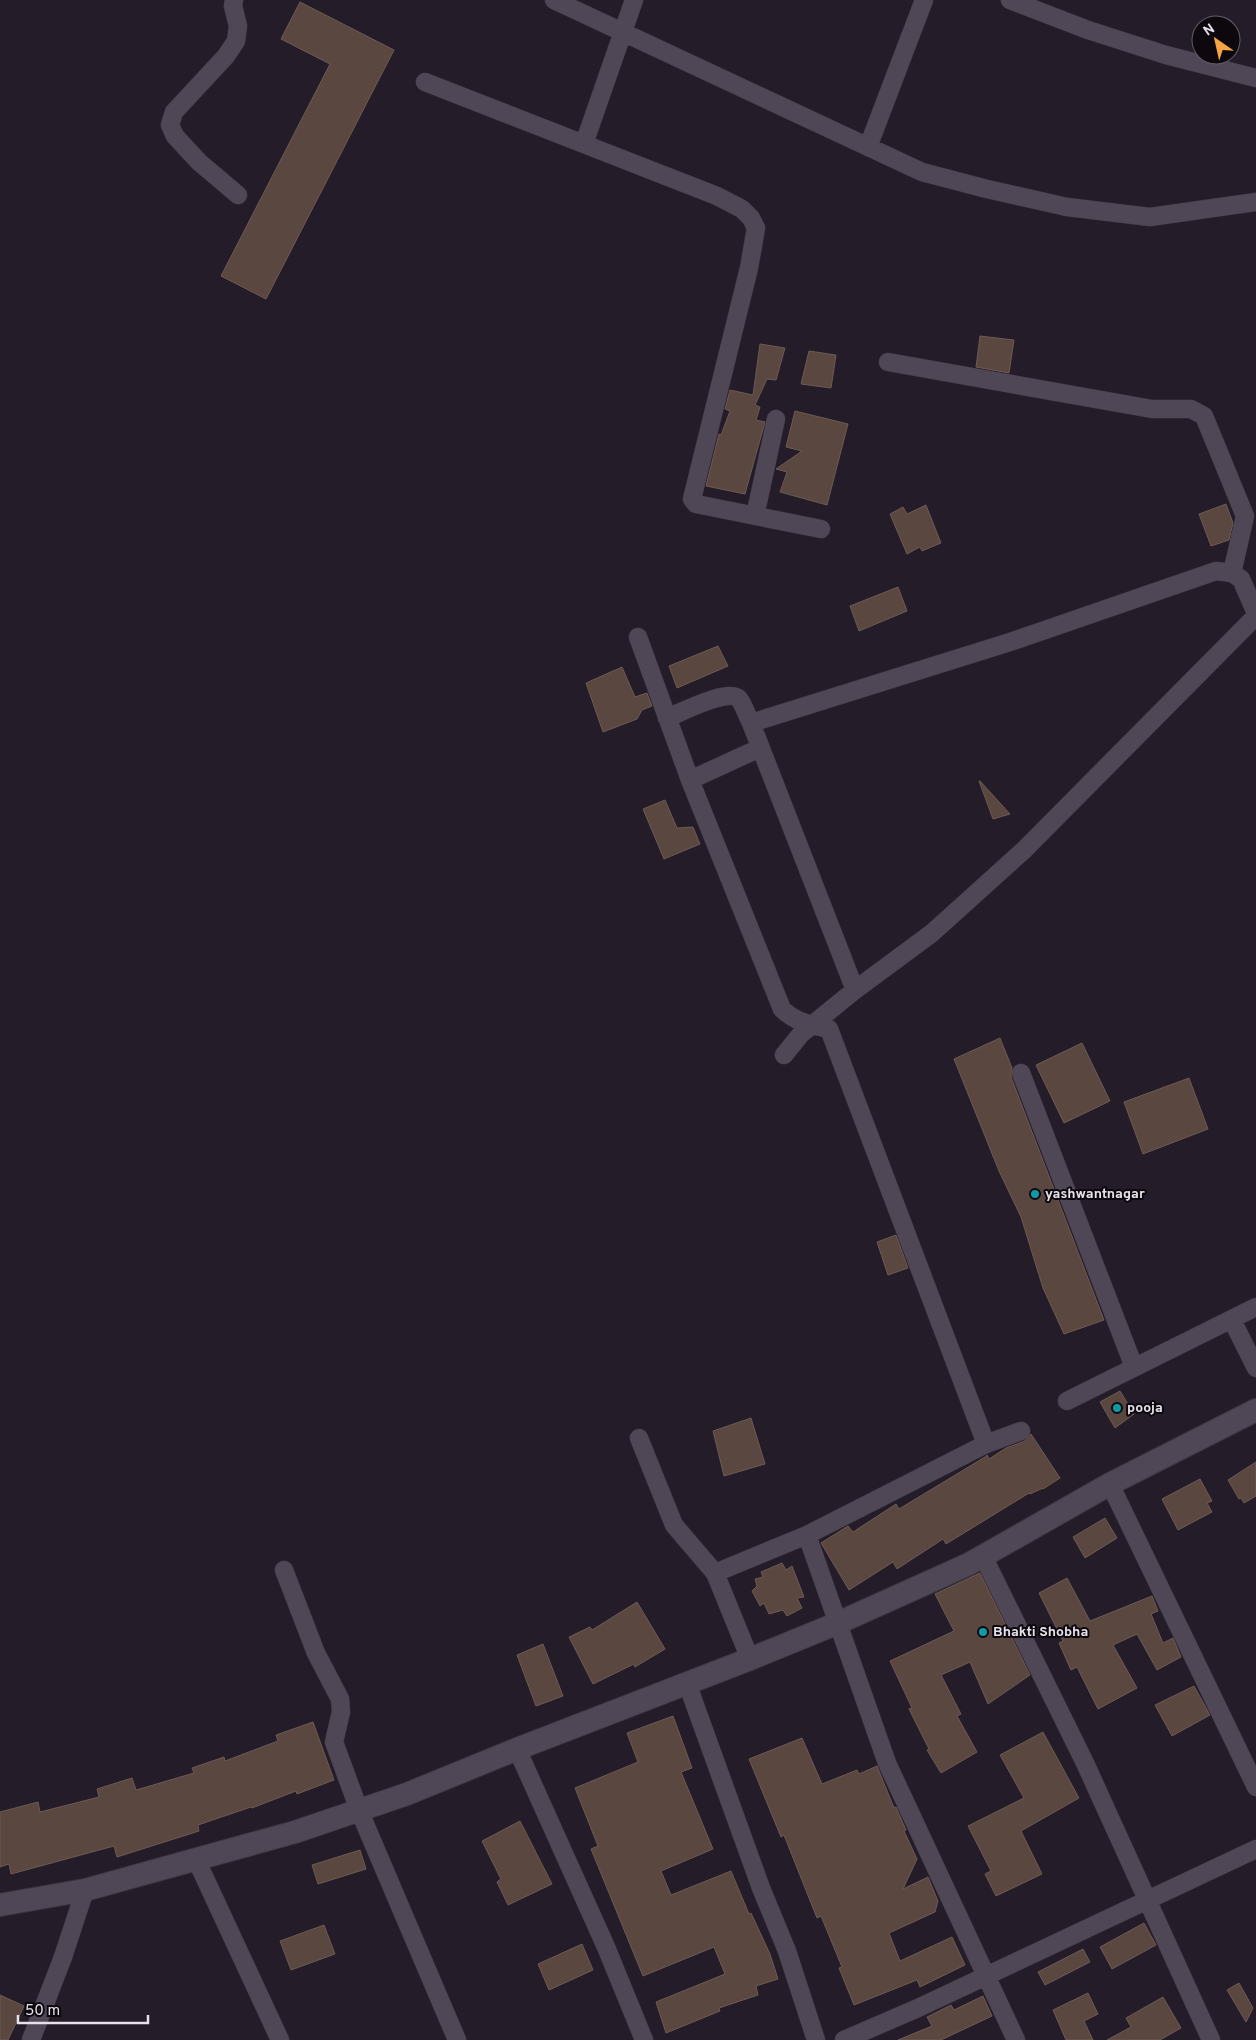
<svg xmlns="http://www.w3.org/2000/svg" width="1256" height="2040" font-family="Overpass,sans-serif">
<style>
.building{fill:#594740;stroke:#6d5b53}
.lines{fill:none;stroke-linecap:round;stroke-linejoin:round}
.minor-casing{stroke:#3d3642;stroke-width:19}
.tertiary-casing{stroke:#3d3642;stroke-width:24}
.minor{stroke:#504756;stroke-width:18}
.tertiary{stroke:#504756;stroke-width:22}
.culture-dot{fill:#0f9aa8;stroke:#0c080e;stroke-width:2}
.labels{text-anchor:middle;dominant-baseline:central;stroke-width:4;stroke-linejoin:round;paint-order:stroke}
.poi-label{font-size:14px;font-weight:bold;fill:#e6e1ea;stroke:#0c080e;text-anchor:start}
</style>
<rect width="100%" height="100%" fill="#241c29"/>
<!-- building -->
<path class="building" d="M300,2L394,50L266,299L221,276L330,64L281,39Z
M980,336L1014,340L1009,373L976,367Z
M760,344L785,348L776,380L767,379L755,405L760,407L756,420L765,422L745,494L706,486L719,434L721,435L730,411L725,409L730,390L753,395Z
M809,351L836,355L831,388L801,384Z
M795,411L848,424L827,505L780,492L787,472L776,469L802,451L786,447Z
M1226,504L1233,523L1229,540L1211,546L1199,514Z
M926,505L941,543L922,551L920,547L907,554L890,514L903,507L907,514Z
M898,587L907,611L859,631L850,606Z
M718,646L728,666L677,688L669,666Z
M622,667L635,697L647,693L652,706L642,710L637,719L603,732L586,683Z
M979,781H980L1010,814L993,819Z
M665,800L677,828L693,827L700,844L664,859L643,809Z
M1000,1038L1012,1068L1011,1077L1104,1320L1064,1334L1043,1288L1021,1217L999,1171L954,1059Z
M1082,1043L1110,1101L1064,1123L1036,1065Z
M1189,1078L1208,1129L1143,1154L1124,1102Z
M896,1235L908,1268L888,1275L877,1242Z
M1120,1391L1134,1414L1115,1428L1100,1402Z
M751,1418L765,1464L724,1476L713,1431Z
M1031,1434L1060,1478L1043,1489V1488L1030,1494L1029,1493L946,1544L943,1539L897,1569L893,1562L849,1590L821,1543L848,1526L853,1532L896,1504L899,1509L985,1457L987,1455L989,1459L1006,1448L1025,1441Z
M1256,1462V1496L1244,1503L1241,1498L1239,1499L1228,1480Z
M1200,1479L1212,1501L1207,1503L1212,1512L1178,1530L1162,1499Z
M1105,1518L1117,1538L1085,1558L1073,1537Z
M782,1563L786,1570L792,1566L804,1597L797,1598L802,1608L787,1616L783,1610L769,1614L764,1603L760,1606L752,1591L757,1586L755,1579L763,1577L761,1572Z
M980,1573L1030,1675L988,1704L970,1662L941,1675L961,1714L957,1716L977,1752L941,1773L927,1750L929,1749L909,1709L912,1708L890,1661L954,1631L935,1594Z
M1067,1578L1090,1621L1152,1596L1158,1611L1151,1614L1163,1643L1173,1638L1181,1657L1157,1670L1137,1634L1113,1645L1137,1688L1098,1709L1077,1667L1071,1670L1059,1643L1063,1641L1039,1593Z
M637,1602L665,1649L635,1667L634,1664L593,1684L569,1637L590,1627L592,1630Z
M543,1644L563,1696L536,1706L517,1655Z
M1194,1686L1210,1715L1172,1736L1155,1705Z
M673,1716L692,1768L681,1772L713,1849L661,1871L671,1895L731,1871L749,1914L751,1913L770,1954L778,1979L756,1986L758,1995L719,2008L720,2011L666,2033L656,2002L725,1974L714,1947L643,1976L591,1849L598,1846L575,1788L638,1762L627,1733Z
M313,1722L334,1780L297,1794L296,1791L252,1808L251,1807L198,1825L199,1831L117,1857L114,1846L11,1874L9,1864L0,1867V1812L38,1802L40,1812L99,1797L97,1789L132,1778L136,1790L194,1773L192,1768L224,1757L225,1761L278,1741L276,1735Z
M1043,1732L1079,1798L1021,1831L1042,1874L996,1896L985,1874L991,1871L968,1826L1024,1798L1000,1755Z
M802,1738L822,1784L857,1770L859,1774L877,1766L894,1808L896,1807L906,1830L904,1831L917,1859L903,1889L928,1877L938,1901L935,1912L889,1933L900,1961L952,1937L965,1965L920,1987L917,1980L854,2005L839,1968L842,1967L821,1916L817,1918L784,1835L781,1837L749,1759Z
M520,1821L552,1884L508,1905L497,1882L501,1879L482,1841Z
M360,1850L366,1869L318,1884L312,1865Z
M1144,1923L1156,1945L1112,1969L1100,1947Z
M324,1925L335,1954L291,1970L280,1941Z
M582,1944L593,1970L549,1990L538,1964Z
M1083,1949L1090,1962L1045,1985L1038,1972Z
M1239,1983L1253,2008L1246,2022L1227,1990Z
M1088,1993L1098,2014L1084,2021L1093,2040H1066L1053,2010Z
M0,1995L24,2006L8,2040H0Z
M983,1996L992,2016L941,2040H898L932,2026L927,2017L951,2005L954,2010Z
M1163,1997L1181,2028L1160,2040H1107L1131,2027L1126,2018Z"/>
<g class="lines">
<defs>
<path id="minor" d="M234,0L233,6L238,26L236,41L226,56L174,112L170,125L175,136L199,162L238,195
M554,0L922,172L987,189L1067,207L1150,217L1256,202
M1010,0L1088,30L1166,55L1256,78
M425,82L717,196L742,209L751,218L756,228L749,268L692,499L696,504L821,529
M584,144L634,0
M868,147L924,0
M888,362L1152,409H1191L1204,416L1245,516L1232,573
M755,516L776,419
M638,637L690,780L782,1009C795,1022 811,1025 829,1029L986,1444
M667,718C680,713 730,687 739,699C744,705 747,716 751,723L855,990
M751,723L1010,642L1216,571L1232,573L1241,579L1256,613
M690,780L760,748
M784,1055L801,1034L855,990L932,933L1024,850L1256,616
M1021,1073L1134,1367
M1232,1320L1256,1368
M1067,1401L1256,1307
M639,1438L674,1525L715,1573L750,1659
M1110,1484L1256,1787
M807,1535L887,1763L1016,2040
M983,1556L1085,1763L1211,2040
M284,1570L316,1653L340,1699L341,1712L334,1742L359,1810L457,2040
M715,1573L807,1535L986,1444L1021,1431
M687,1683L761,1888L787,1951L816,2040
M517,1749L606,1947L644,2040
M196,1859L280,2040
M31,2040L63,1957L85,1890
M844,2040L918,2008L1256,1849"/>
<path id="tertiary" d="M0,1905L85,1890L295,1832L407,1794L517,1749L750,1659L838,1623L969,1564L1110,1484L1256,1410"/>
</defs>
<!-- minor casing -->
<use href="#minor" class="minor-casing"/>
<!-- tertiary casing -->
<use href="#tertiary" class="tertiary-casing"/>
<!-- minor -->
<use href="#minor" class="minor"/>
<!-- tertiary -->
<use href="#tertiary" class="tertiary"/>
</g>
<!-- markers -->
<g class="culture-dot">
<circle cx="1035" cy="1194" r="5"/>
<circle cx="1117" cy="1408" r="5"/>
<circle cx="983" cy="1632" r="5"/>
</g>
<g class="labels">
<!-- poi labels -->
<g class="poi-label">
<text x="1045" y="1194">yashwantnagar</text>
<text x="1127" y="1408">pooja</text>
<text x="993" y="1632">Bhakti Shobha</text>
</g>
</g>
<!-- north arrow -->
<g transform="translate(1216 40) rotate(326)"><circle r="24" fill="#0c080e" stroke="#635f66"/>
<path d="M0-4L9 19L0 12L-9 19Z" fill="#f4a444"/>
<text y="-8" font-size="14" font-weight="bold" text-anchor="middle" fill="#e6e1ea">N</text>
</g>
<!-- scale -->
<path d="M18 2015v8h130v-8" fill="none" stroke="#e6e1ea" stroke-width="2.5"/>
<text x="25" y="2015" font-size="15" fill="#e6e1ea" stroke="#0c080e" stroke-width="4" paint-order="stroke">50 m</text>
</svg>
